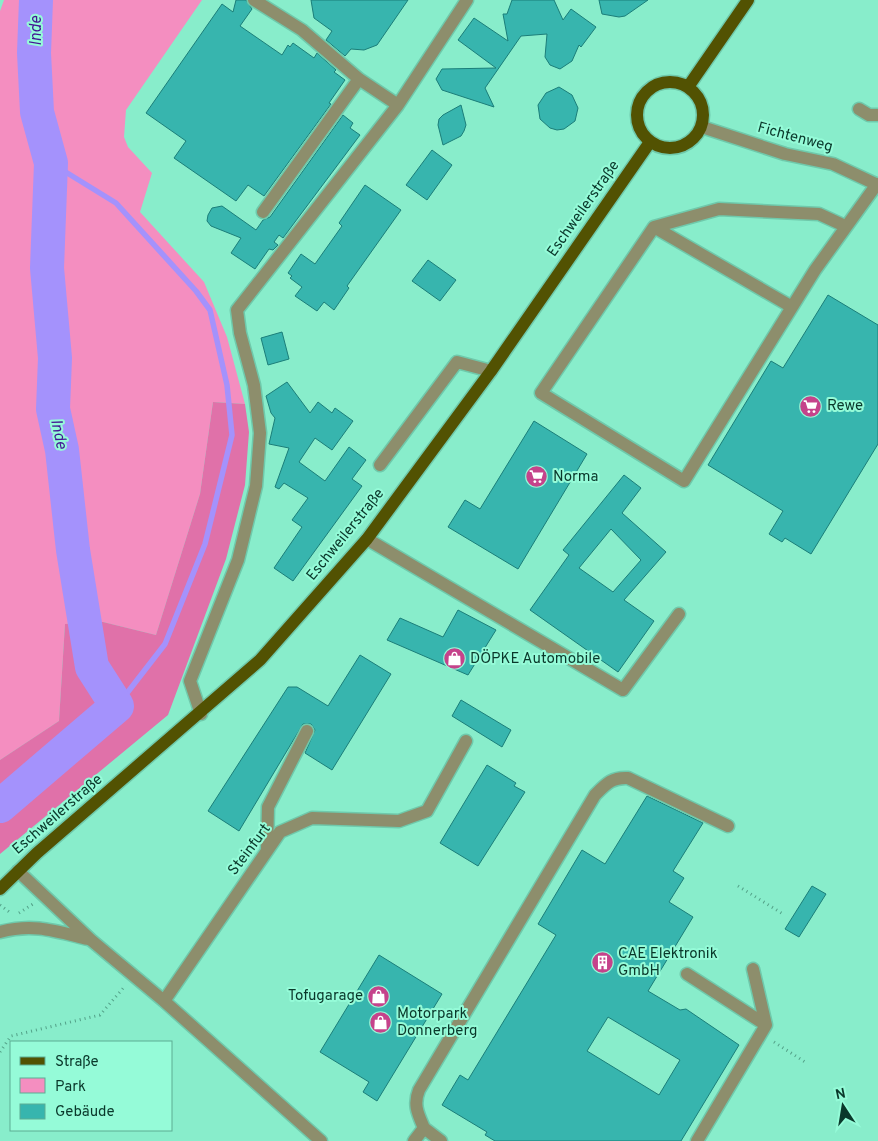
<svg xmlns="http://www.w3.org/2000/svg" width="878" height="1141" font-family="Overpass,sans-serif">
<style>
.green{fill:#f48ec0}
.forest{fill:#e071a9}
.lines{fill:none;stroke-linecap:round;stroke-linejoin:round}
.stream{stroke:#a492fc;stroke-width:5.5}
.river{stroke:#a492fc;stroke-width:34}
.building{fill:#37b5ae;stroke:#1b7e79;fill-rule:evenodd}
.minor-casing{stroke:#6fc9ab;stroke-width:15}
.major-casing{stroke:#6fc9ab;stroke-width:15}
.path{stroke:#53a188;stroke-width:3;stroke-dasharray:1 4;stroke-linecap:butt}
.minor{stroke:#8d8e6c;stroke-width:12}
.major{stroke:#525202;stroke-width:12}
.labels{text-anchor:middle;dominant-baseline:central;stroke-width:4;stroke-linejoin:round;paint-order:stroke}
.street-label{font-size:15px;fill:#0a382b;stroke:#95fbd8}
.poi-label{font-size:15px;fill:#0a382b;stroke:#95fbd8;text-anchor:start}
.water-label{font-size:16px;font-style:italic;fill:#431693;stroke:#95fbd8}
</style>
<rect width="100%" height="100%" fill="#88edcb"/>
<!-- green -->
<path class="green" d="M4,0H202L126,110L124,137L128,147L152,173L140,212L204,282L227,337L245,404L213,402L200,494L156,635L103,622L65,624L59,721L0,760V11Z"/>
<!-- forest -->
<path class="forest" d="M213,402L245,404L249,432L245,485L226,559L168,715L0,854V760L59,721L65,624L103,622L156,635L200,494Z"/>
<g class="lines">
<!-- stream -->
<path class="stream" d="M51,163L116,203L196,291L210,310L227,385L232,435L205,544L165,644L117,706"/>
<!-- river -->
<path class="river" d="M0,806L117,706L92,667L73,550L62,450L53,409L55,358L47,268L51,163L37,112L34,53L36,0"/>
</g>
<!-- building -->
<path class="building" d="M236,0H246L252,9L240,26L282,55L288,45L290,47L293,43L314,58L317,53L336,70L334,72L345,80L329,103L331,104L264,196L248,185L236,201L174,158L186,141L146,113L222,4L233,12Z
M311,0H408L377,45L364,50L351,49L345,56L326,40L332,31L314,18Z
M512,0H554L563,20L571,9L596,27L581,47L579,45L572,61L560,69L550,65L545,57L547,34L521,36L485,88L494,107L442,90L436,79L442,69L496,68L458,40L474,18L508,41L503,14H507Z
M599,0H648L625,16L619,17L602,14Z
M559,87L572,95L578,108L575,121L564,129L557,130L550,128L540,119L538,105L546,93Z
M461,105L466,125L464,131L461,136L443,145L438,125L439,119L443,115Z
M343,115L353,123L350,128L360,135L283,238L279,235L274,242L278,245L273,250L269,249L255,269L231,253L241,238L211,226L207,221L208,215L212,208L222,206L256,230L263,220L270,217Z
M432,150L452,165L427,200L406,185Z
M365,185L401,210L347,286L349,288L334,310L324,302L317,311L295,296L302,287L290,278L292,276L288,273L301,254L315,264L342,226L339,223Z
M428,260L456,280L440,301L412,281Z
M828,295L878,325V444L811,554L785,538L782,542L769,534L783,511L708,465L771,361L783,368Z
M282,332L289,359L268,365L261,338Z
M287,382L310,413L318,402L332,413L335,408L353,421L332,450L315,438L299,462L325,481L349,447L366,460L352,479L362,486L293,581L274,568L302,527L292,520L308,498L284,483L279,489L275,487L289,448L269,444L275,418L271,413L266,396Z
M534,421L587,454L518,569L448,527L465,500L480,509Z
M624,475L641,488L622,513L666,552L624,600L654,621L618,672L530,610L569,555L563,550ZM611,529L641,560L613,592L579,568Z
M458,610L496,630L468,675L387,640L400,618L443,637Z
M360,655L391,674L332,770L305,753L315,730L311,724H303L239,831L208,811L288,687H297L328,706Z
M461,700L511,730L502,747L452,716Z
M487,765L516,783L514,786L525,792L478,866L440,843Z
M647,796L703,823L673,871L684,878L669,902L693,917L648,991L680,1010L686,1009L739,1045L681,1141H495L485,1135L487,1132L442,1105L460,1075L468,1080L556,935L538,924L582,850L605,864ZM608,1017L680,1060L659,1095L587,1051Z
M812,886L826,894L799,937L785,929Z
M379,955L442,994L377,1101L363,1092L369,1082L320,1052Z"/>
<g class="lines">
<defs>
<path id="minor" d="M398,105L467,0
M859,109L869,115H878
M702,127L785,154L833,164L878,185
M263,212L359,79
M845,226L819,214L719,209L654,227L541,393L684,481L815,270L877,184
M654,227L792,307
M380,465L457,362L491,371
M367,539L623,690L679,614
M201,714L190,681L238,560L256,486L260,433L254,385L240,333L237,310L398,105L359,79L302,30L254,0
M267,850L268,807L307,731
M18,871L91,940L164,1001L321,1141
M0,932C33,923 55,931 88,939
M753,969L766,1025
M687,974L766,1025L697,1141
M164,1001L280,832L312,818L399,821L427,811L466,741
M424,1128C418,1114 413,1105 419,1090L595,795C606,784 612,777 628,778L728,826
M414,1141L424,1128L441,1141"/>
<path id="major" d="M637 115a33 33 0 1 1 66 0a33 33 0 1 1-66 0Z
M688,87L748,0
M0,889L37,853L260,660L367,539L491,371L650,142"/>
</defs>
<!-- minor casing -->
<use href="#minor" class="minor-casing"/>
<!-- major casing -->
<use href="#major" class="major-casing"/>
<!-- path -->
<path class="path" d="M738,886L783,914
M0,905L12,914
M19,913L33,904
M774,1042L805,1062
M0,1052L11,1036L100,1015L125,986"/>
<!-- minor -->
<use href="#minor" class="minor"/>
<!-- major -->
<use href="#major" class="major"/>
</g>
<!-- icons -->
<defs>
<symbol id="supermarket-disc" viewBox="-11 -11 22 22"><circle r="9.5" fill="#c5438b" stroke="#95fbd8"/><path d="M-6-5.5h2.5l.6 2H6L4.5 2H-2.5L-4.4-4H-6ZM-1.5 3.2a1.3 1.3 0 1 0 .1 0ZM3 3.2a1.3 1.3 0 1 0 .1 0Z" fill="#fff"/></symbol>
<symbol id="shop-disc" viewBox="-11 -11 22 22"><circle r="9.5" fill="#c5438b" stroke="#95fbd8"/><path d="M-5-2.5h2.3a2.7 3.5 0 0 1 5.4 0H5L5.5 6h-11ZM-1.5-2.5h3a1.5 2.3 0 0 0-3 0Z" fill="#fff"/></symbol>
<symbol id="building-disc" viewBox="-11 -11 22 22"><circle r="9.5" fill="#c5438b" stroke="#95fbd8"/><path d="M-4-6H4V6H1V3H-1V6H-4ZM-2.5-4.3h1.7v1.8h-1.7ZM.8-4.3h1.7v1.8H.8ZM-2.5-1h1.7V.8h-1.7ZM.8-1h1.7V.8H.8Z" fill="#fff"/></symbol>
</defs>
<g fill-rule="evenodd">
<use href="#supermarket-disc" x="798" y="394" width="25" height="25"/>
<use href="#supermarket-disc" x="524" y="464" width="25" height="25"/>
<use href="#shop-disc" x="442" y="646" width="25" height="25"/>
<use href="#building-disc" x="590" y="950" width="25" height="25"/>
<use href="#shop-disc" x="366" y="984" width="25" height="25"/>
<use href="#shop-disc" x="368" y="1010" width="25" height="25"/>
</g>
<g class="labels">
<!-- street labels -->
<g class="street-label">
<text transform="translate(795 138) rotate(15)">Fichtenweg</text>
<text transform="translate(584 209) rotate(-55)">Eschweilerstraße</text>
<text transform="translate(346 535) rotate(-51)">Eschweilerstraße</text>
<text transform="translate(58 815) rotate(-41)">Eschweilerstraße</text>
<text transform="translate(250 850) rotate(-53)">Steinfurt</text>
</g>
<!-- poi labels -->
<g class="poi-label">
<text x="827" y="406">Rewe</text>
<text x="553" y="477">Norma</text>
<text x="470" y="659">DÖPKE Automobile</text>
<text x="618" y="954">CAE Elektronik<tspan x="618" dy="17">GmbH</tspan></text>
<text x="363" y="996" text-anchor="end">Tofugarage</text>
<text x="397" y="1014">Motorpark<tspan x="397" dy="17">Donnerberg</tspan></text>
</g>
<!-- water labels -->
<g class="water-label">
<text transform="translate(37 31) rotate(-90)">Inde</text>
<text transform="translate(58 434) rotate(78)">Inde</text>
</g>
</g>
<!-- legend -->
<rect x="10" y="1041" width="162" height="90" fill="#95fbd8" stroke="#5dad93"/>
<rect x="20" y="1057" width="25" height="8" fill="#525202" stroke="#5dad93"/>
<text x="55" y="1066" font-size="15" fill="#0a382b">Straße</text>
<rect x="20" y="1078" width="25" height="15" fill="#f48ec0" stroke="#5dad93"/>
<text x="55" y="1091" font-size="15" fill="#0a382b">Park</text>
<rect x="20" y="1104" width="25" height="15" fill="#37b5ae" stroke="#5dad93"/>
<text x="55" y="1116" font-size="15" fill="#0a382b">Gebäude</text>
<!-- north arrow -->
<g transform="translate(843 1106) rotate(348)" stroke="#95fbd8" stroke-width="4" paint-order="stroke">
<path d="M0-4L9 19L0 12L-9 19Z" fill="#0a382b"/>
<text y="-8" font-size="14" font-weight="bold" text-anchor="middle" fill="#0a382b">N</text>
</g>
</svg>
